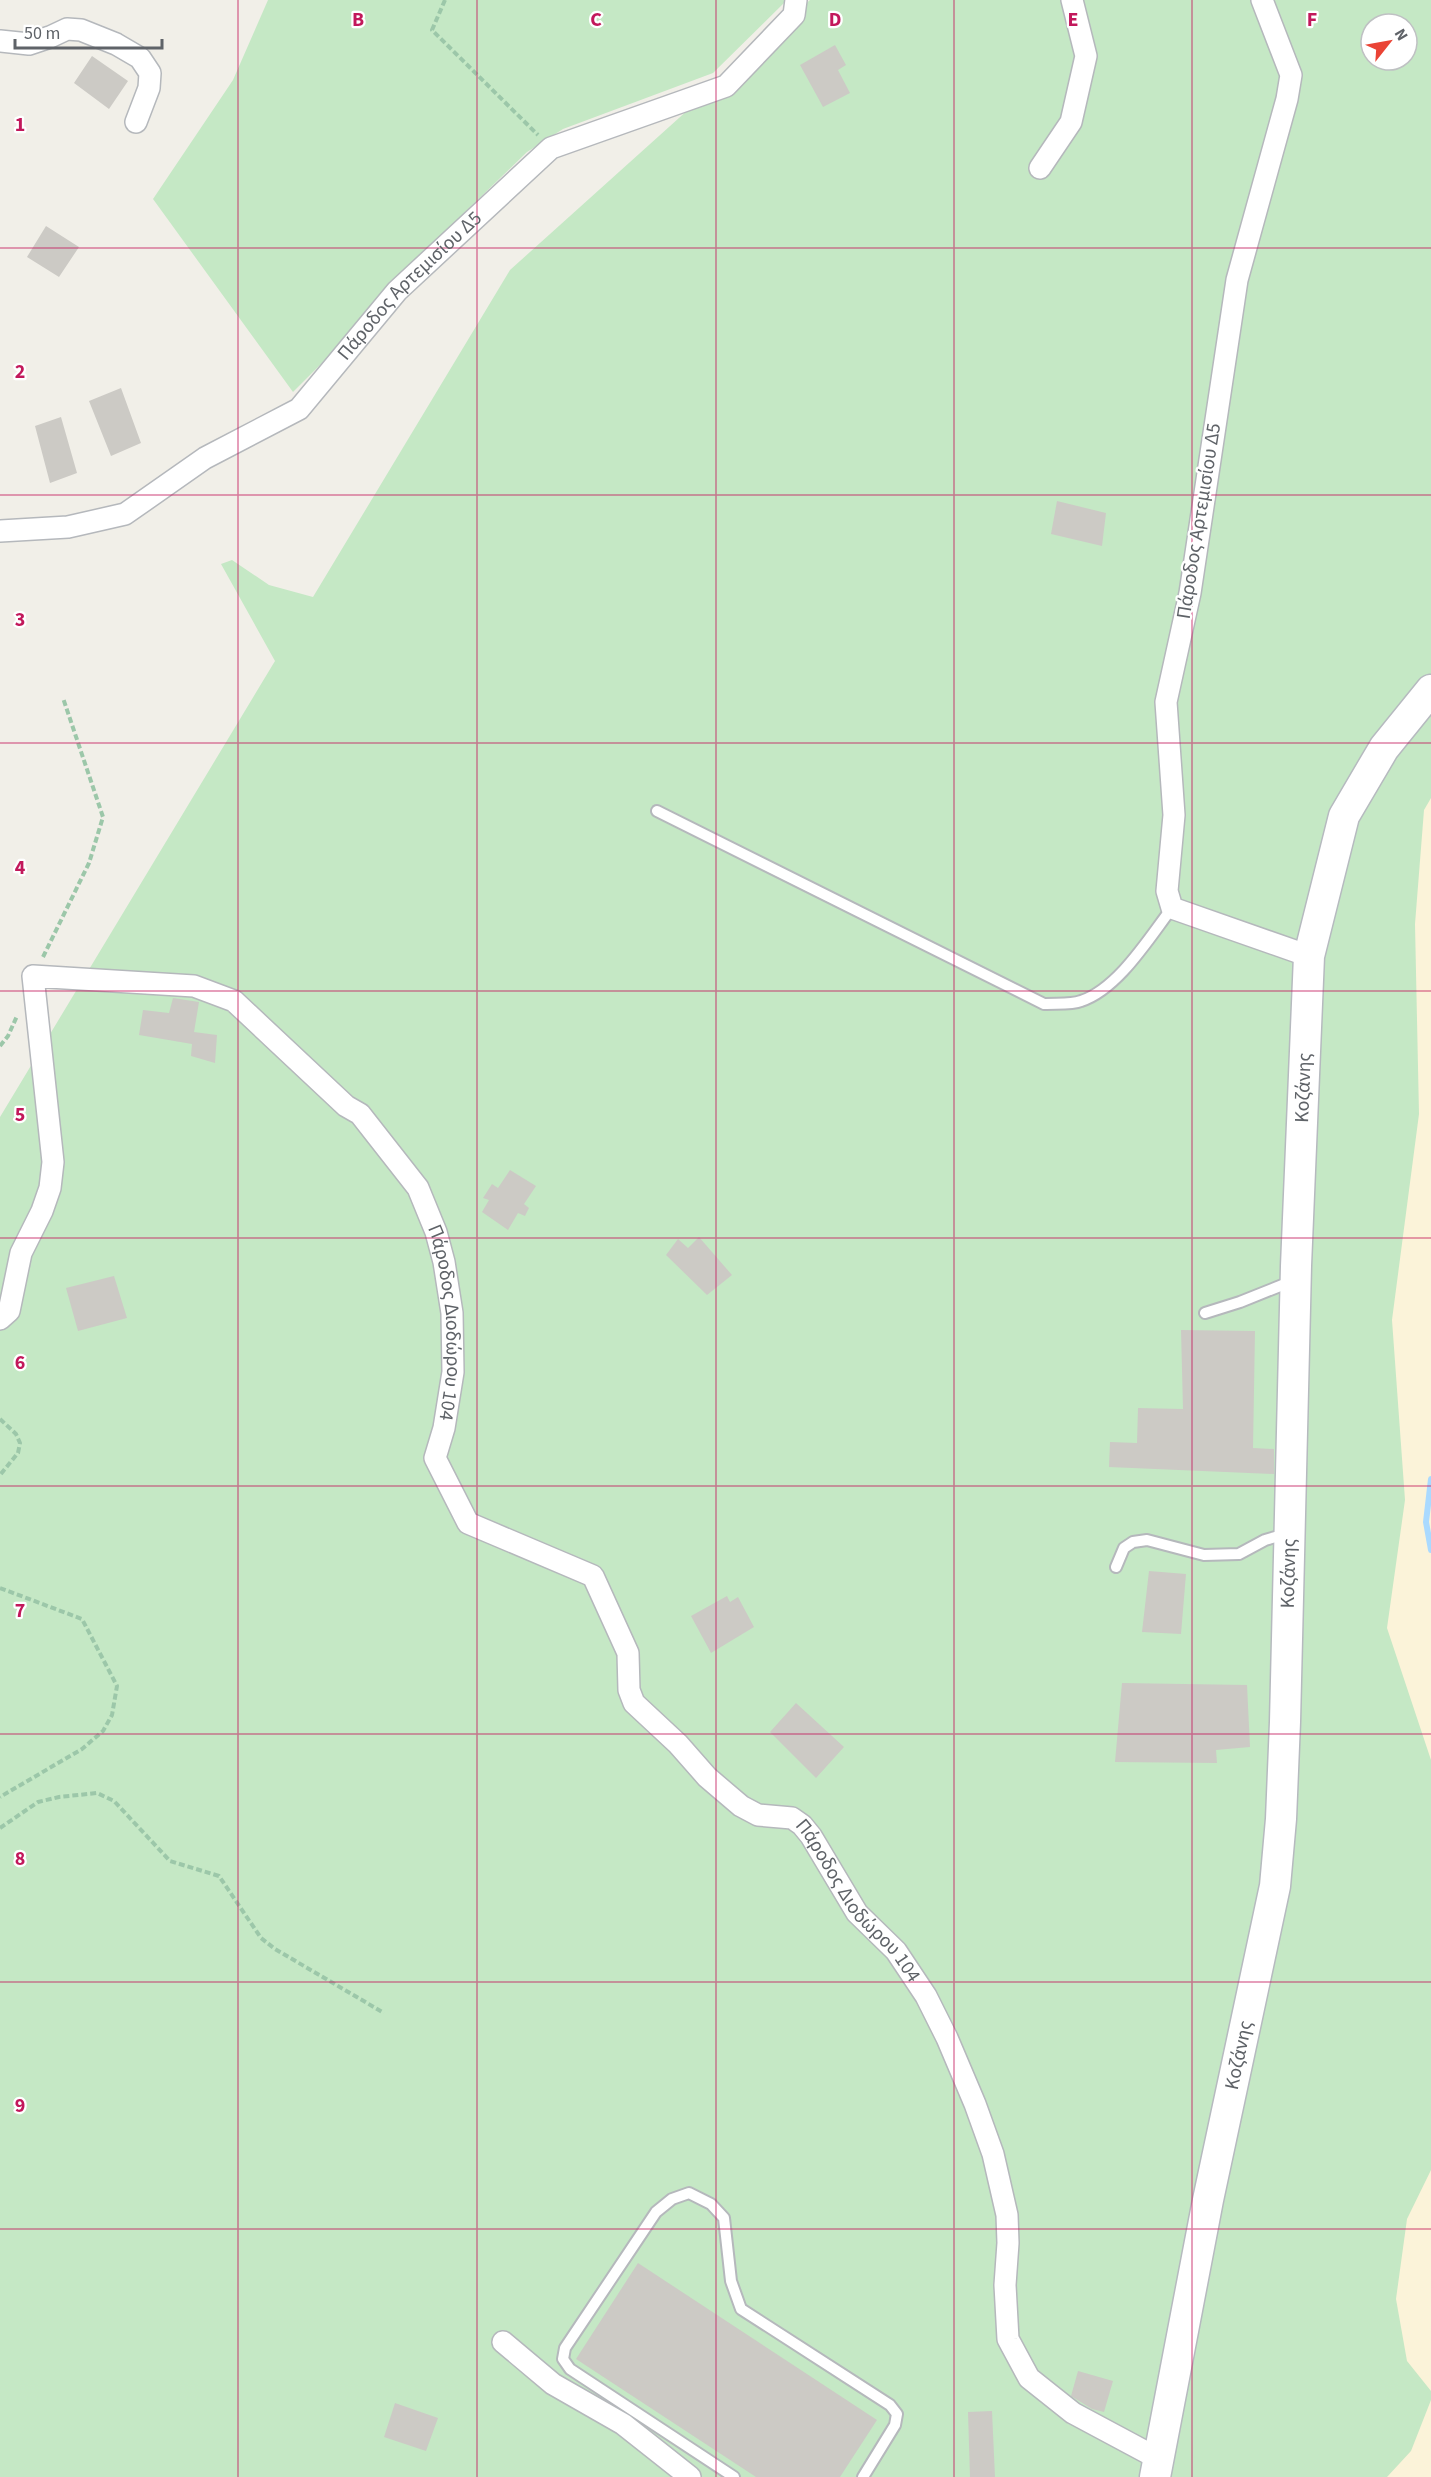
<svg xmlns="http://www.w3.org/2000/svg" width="1431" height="2477" font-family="'Source Sans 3',sans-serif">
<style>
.green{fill:#c5e8c5;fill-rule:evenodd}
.sand{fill:#fbf3d9}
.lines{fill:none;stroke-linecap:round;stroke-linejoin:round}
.stream{stroke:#aadaff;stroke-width:6}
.building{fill:#cccac5}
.lane-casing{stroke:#b5b8bc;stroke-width:14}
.street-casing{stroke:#b5b8bc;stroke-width:24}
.secondary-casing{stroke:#b6babf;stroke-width:33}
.path{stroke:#9cc7a9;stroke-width:4;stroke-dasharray:6 3;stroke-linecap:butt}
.lane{stroke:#fff;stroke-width:10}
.street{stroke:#fff;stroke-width:21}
.secondary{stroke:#fff;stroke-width:30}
.grid{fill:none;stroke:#c2185b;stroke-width:1.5;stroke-opacity:0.55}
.labels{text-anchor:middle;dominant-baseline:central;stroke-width:4.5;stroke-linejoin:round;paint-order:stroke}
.street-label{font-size:20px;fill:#5f6368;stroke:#fff}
.grid-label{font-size:20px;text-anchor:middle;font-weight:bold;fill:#c2185b;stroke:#fff;stroke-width:4.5;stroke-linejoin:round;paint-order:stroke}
</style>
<rect width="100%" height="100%" fill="#f1efe8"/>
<!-- green -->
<path class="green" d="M268,0H787L713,73L563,129L527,152L402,273L372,304L331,354L293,392L153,199L233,80Z
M810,0H1431V2477H0V1117L275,661L221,564L232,560L269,585L313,597L510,270ZM1371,24H1407V60H1371Z"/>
<!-- sand -->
<path class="sand" d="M1431,798V1760L1387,1628L1405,1500L1392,1320L1419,1114L1415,924L1424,810Z
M1431,2170V2391L1407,2361L1396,2299L1407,2219Z
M1431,2400V2477H1387L1411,2451Z"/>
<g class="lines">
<!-- stream -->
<path class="stream" d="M1431,1479L1426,1522L1431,1550"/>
</g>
<!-- building -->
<path class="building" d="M835,45L846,65L838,70L850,93L823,107L800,65Z
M92,56L128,81L109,109L74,83Z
M46,226L79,247L59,277L27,257Z
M121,388L141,443L111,456L89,401Z
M61,417L77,473L50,483L35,426Z
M1057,501L1106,513L1102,546L1051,534Z
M173,998L199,1002L194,1032L217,1035L215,1063L191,1056L192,1044L139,1035L143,1010L169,1013Z
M510,1170L536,1186L524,1204L529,1208L525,1216L518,1213L508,1230L482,1212L489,1200L483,1198L492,1184L498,1188Z
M699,1237L732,1275L707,1295L666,1255L678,1239L688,1248Z
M114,1276L127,1318L78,1331L66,1288Z
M1181,1330L1255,1331L1253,1448L1274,1449V1474L1109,1467L1110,1442L1137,1443L1138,1408L1183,1409Z
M1149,1571L1186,1574L1181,1634L1142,1632Z
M727,1596L730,1602L738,1597L754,1627L711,1653L691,1616Z
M1122,1683L1247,1685L1250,1747L1216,1750L1217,1763L1115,1762Z
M796,1703L844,1747L816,1778L770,1732Z
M638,2263L877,2420L840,2477H756L576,2359Z
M1078,2371L1113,2381L1104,2412L1092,2409L1071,2396Z
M395,2403L438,2418L426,2451L384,2437Z
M992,2411L995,2477H970L968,2412Z"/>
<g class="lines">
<defs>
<path id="lane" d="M657,811L1044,1004C1055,1003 1071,1005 1081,1001C1118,989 1149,938 1172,908
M1205,1313L1240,1302L1285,1284H1292
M1116,1567L1124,1548L1133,1542L1147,1540L1204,1555L1239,1554L1265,1540L1286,1534
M734,2477L570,2369L563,2359L565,2348L656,2212L672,2199L689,2193L711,2204L724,2218L731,2281L741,2309L890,2405L897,2414L895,2425L863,2477"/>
<g id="street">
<path d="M1262,0L1291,75L1287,99L1237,280L1190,593L1166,702L1174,815L1167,891L1172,908L1309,956"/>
<path d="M0,41L29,44L50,37L67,29L81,30L116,44L140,58L150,73L149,88L136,122"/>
<path d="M1040,168L1071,122L1086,56L1072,0"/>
<path id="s1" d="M0,531L68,527L125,514L205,458L299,409L397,291L551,148L726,86L794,15L796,0"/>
<path id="s2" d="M0,1319L9,1311L21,1253L42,1211L50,1188L53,1162L33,976L194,986L234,1001L346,1106L360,1114L418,1188L436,1232L444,1262L452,1313L453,1372L444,1428L435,1458L468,1523L593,1576L628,1653L629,1690L634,1703L678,1744L707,1777L741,1806L758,1815L792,1818L802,1825L811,1836L857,1913L896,1951L926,1996L947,2038L975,2104L993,2154L1007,2215L1008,2243L1005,2285L1008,2339L1029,2378L1073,2413L1159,2459"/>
<path d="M503,2342L553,2384L623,2424L690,2477"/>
</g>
<g id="secondary">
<path id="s3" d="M1155,2477L1208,2200L1275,1886L1281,1819L1285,1722L1296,1266L1309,956L1344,816L1384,748L1431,690"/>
</g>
</defs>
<!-- lane casing -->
<use href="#lane" class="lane-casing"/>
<!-- street casing -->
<use href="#street" class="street-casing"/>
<!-- secondary casing -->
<use href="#secondary" class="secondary-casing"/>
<!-- path -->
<path class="path" d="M445,0L432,30L538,135
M43,957L89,863L103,817L63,698
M0,1046L8,1036L17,1016
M0,1419L16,1434L20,1443L18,1453L0,1475
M0,1588L82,1619L117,1686L112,1715L103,1731L82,1749L0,1797
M0,1828L38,1802L59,1797L97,1793L114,1801L170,1861L219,1876L261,1938L275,1949L384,2013"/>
<!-- lane -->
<use href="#lane" class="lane"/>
<!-- street -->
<use href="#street" class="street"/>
<!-- secondary -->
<use href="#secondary" class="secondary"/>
</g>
<!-- grid -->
<path class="grid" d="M238,0V2477M477,0V2477M716,0V2477M954,0V2477M1192,0V2477M0,248H1431M0,495H1431M0,743H1431M0,991H1431M0,1238H1431M0,1486H1431M0,1734H1431M0,1982H1431M0,2229H1431"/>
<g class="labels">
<!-- street labels -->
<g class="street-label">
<text stroke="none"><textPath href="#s1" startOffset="496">Πάροδος Αρτεμισίου Δ5</textPath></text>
<text transform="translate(1199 521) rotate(-81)">Πάροδος Αρτεμισίου Δ5</text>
<text stroke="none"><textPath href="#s3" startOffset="1402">Κοζάνης</textPath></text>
<text stroke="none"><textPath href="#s2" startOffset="963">Πάροδος Διοδώρου 104</textPath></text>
<text stroke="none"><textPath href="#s3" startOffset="916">Κοζάνης</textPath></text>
<text stroke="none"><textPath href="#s2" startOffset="1754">Πάροδος Διοδώρου 104</textPath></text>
<text stroke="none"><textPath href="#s3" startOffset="430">Κοζάνης</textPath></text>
</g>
</g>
<g class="grid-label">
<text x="358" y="26">B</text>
<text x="596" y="26">C</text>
<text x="835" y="26">D</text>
<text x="1073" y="26">E</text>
<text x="1312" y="26">F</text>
<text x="20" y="131">1</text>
<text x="20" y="378">2</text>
<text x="20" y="626">3</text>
<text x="20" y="874">4</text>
<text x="20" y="1121">5</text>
<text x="20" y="1369">6</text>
<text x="20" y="1617">7</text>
<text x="20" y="1865">8</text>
<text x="20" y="2112">9</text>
</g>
<!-- north arrow -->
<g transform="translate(1389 42) rotate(59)"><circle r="28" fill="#ffffff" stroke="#bfc1c3" stroke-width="1.5"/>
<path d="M0-4.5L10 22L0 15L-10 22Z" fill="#ea4335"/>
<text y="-9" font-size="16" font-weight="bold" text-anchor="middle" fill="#5f6368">N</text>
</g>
<!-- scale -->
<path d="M15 39v9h147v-9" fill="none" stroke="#5f6368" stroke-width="3"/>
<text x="24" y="39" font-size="18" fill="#5f6368" stroke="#ffffff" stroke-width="4.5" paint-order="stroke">50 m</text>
</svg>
